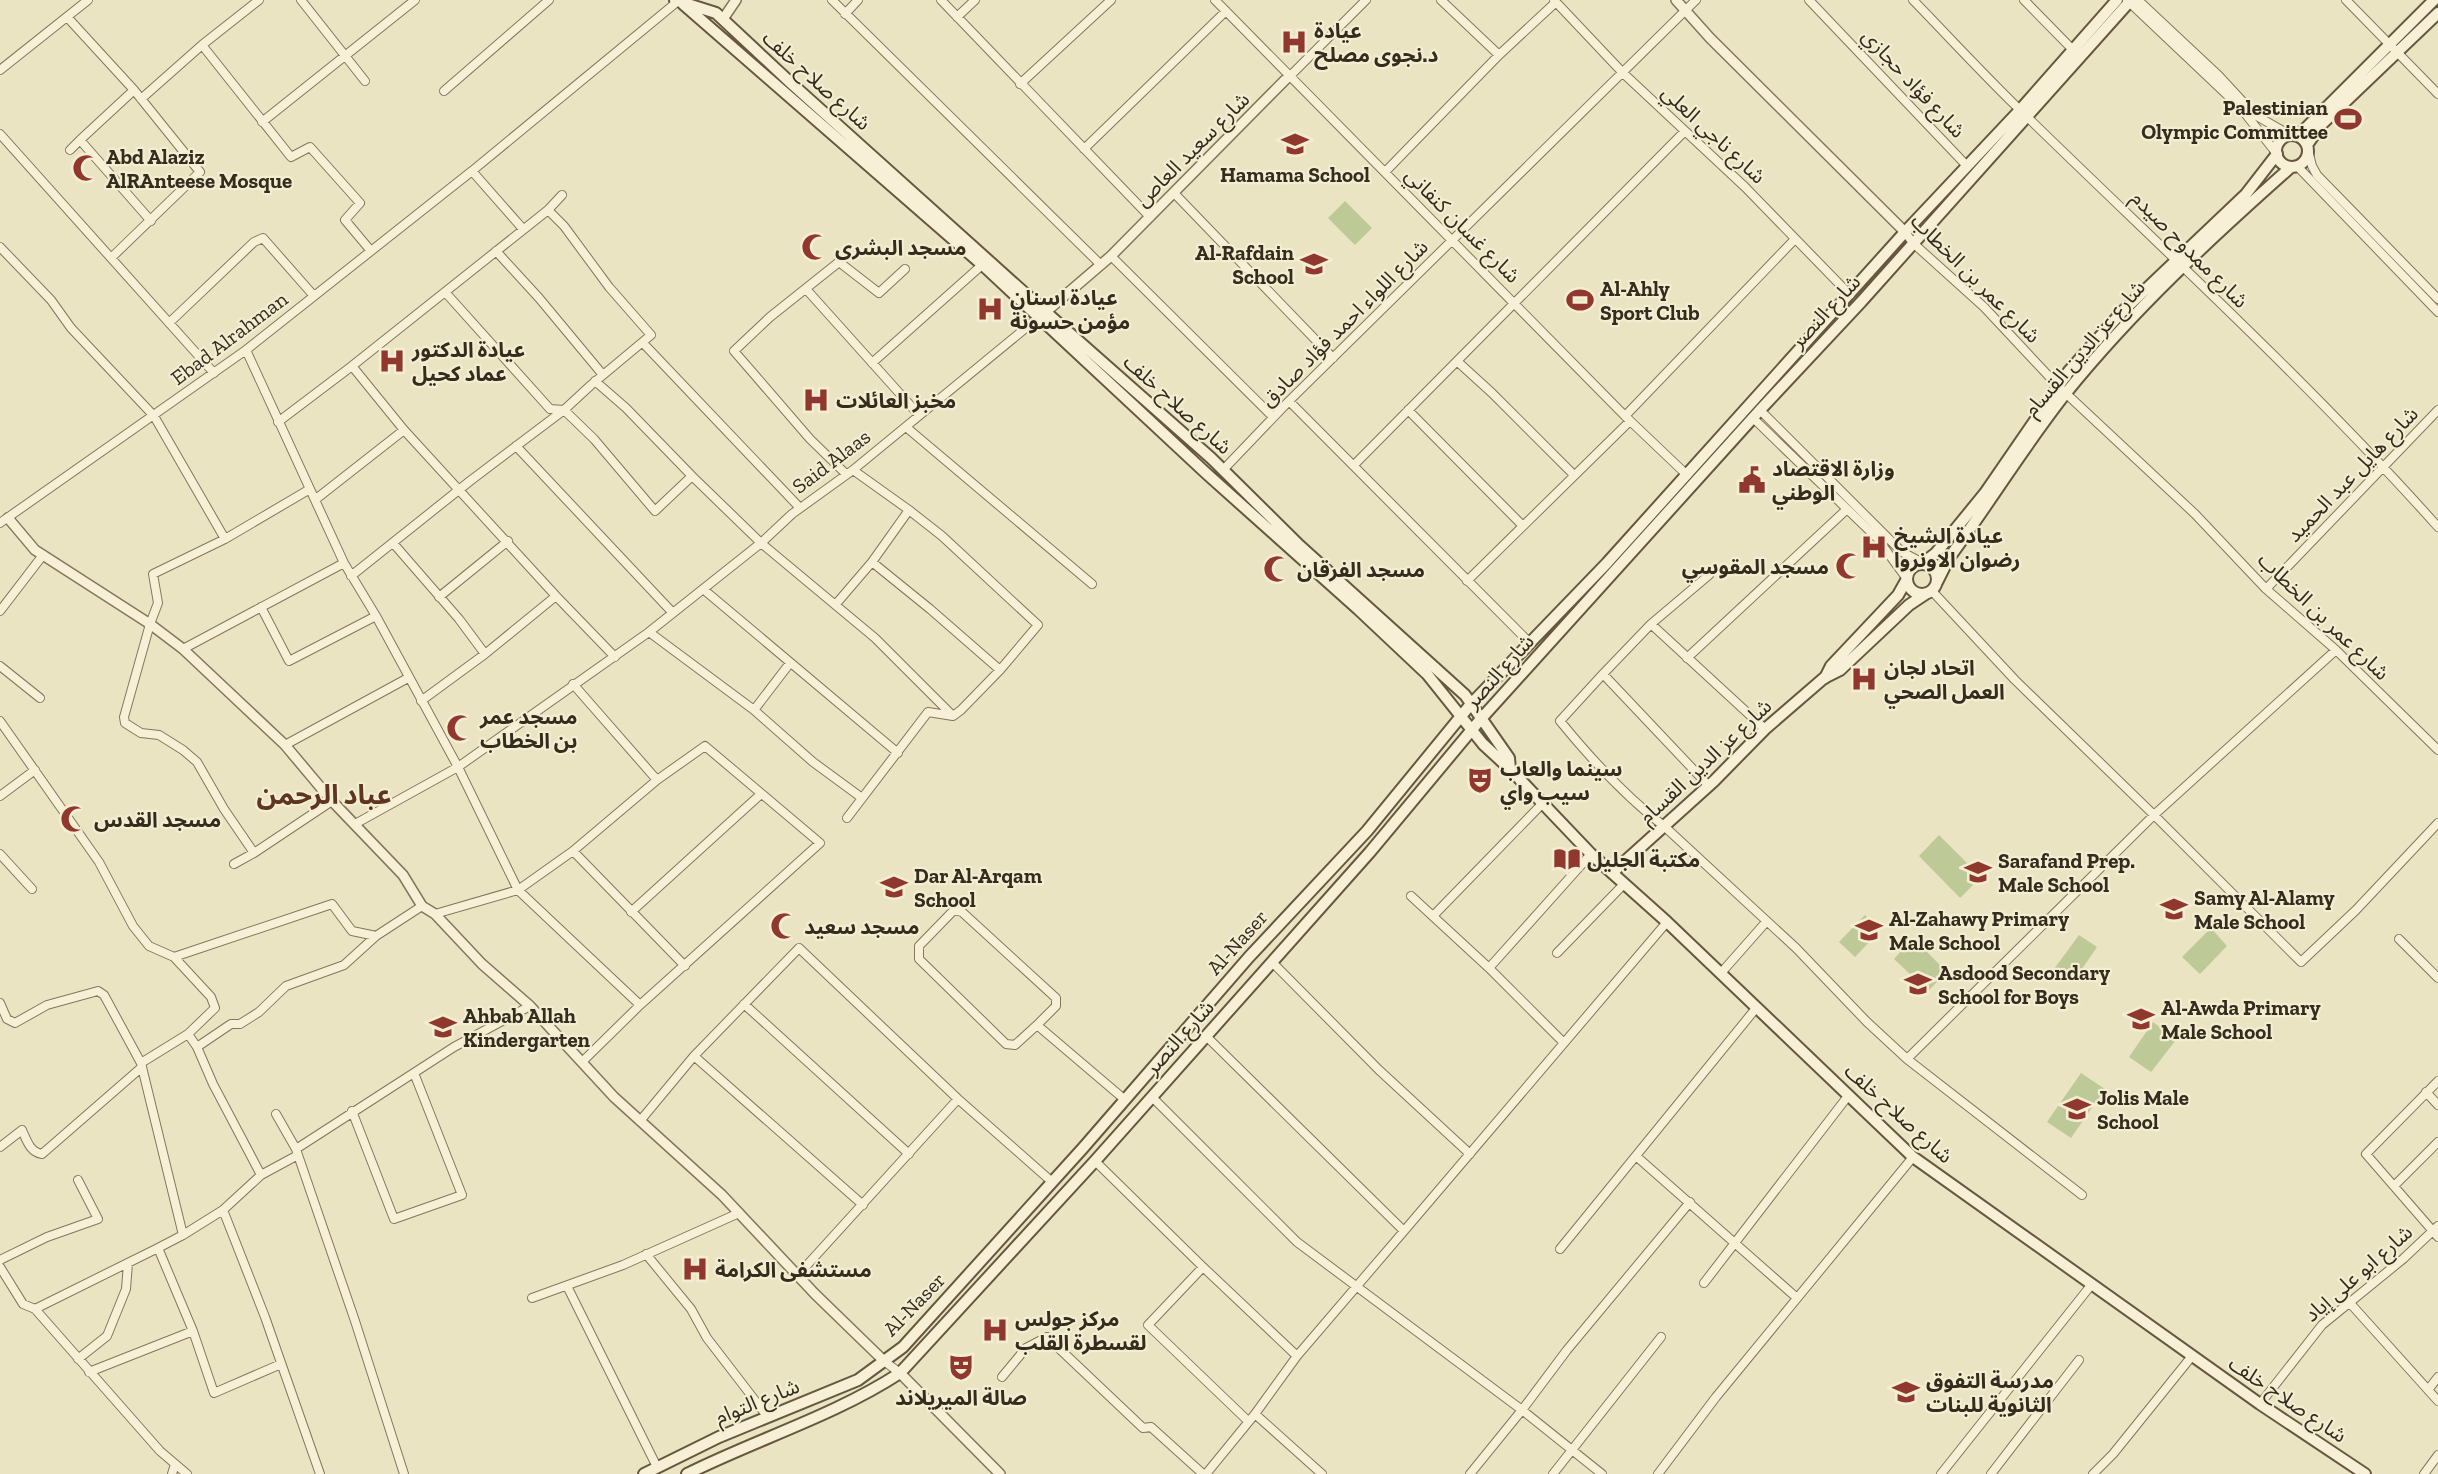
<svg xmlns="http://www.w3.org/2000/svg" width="2438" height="1474" font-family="'Zilla Slab','Noto Sans Arabic',serif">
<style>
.green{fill:#bec998}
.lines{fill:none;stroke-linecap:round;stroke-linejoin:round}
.minor-casing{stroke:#85765b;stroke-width:10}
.tertiary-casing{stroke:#85765b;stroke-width:12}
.secondary-casing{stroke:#66573e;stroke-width:14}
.minor{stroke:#f7f0d6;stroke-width:8}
.tertiary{stroke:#f7f0d6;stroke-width:9}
.secondary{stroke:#f7f0d6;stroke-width:10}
.labels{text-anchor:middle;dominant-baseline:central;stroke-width:4.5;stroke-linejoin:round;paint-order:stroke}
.poi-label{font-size:21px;font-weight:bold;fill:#352c1e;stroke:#f3edd2;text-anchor:start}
.street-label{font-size:21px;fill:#352c1e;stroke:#f3edd2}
.district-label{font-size:27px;font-weight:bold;fill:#5f3420;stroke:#f3edd2}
</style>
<rect width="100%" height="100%" fill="#ebe4c3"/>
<!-- green -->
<path class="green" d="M1345,201L1372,228L1355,245L1328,218Z
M1939,835L1981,877L1960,898L1919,856Z
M1865,915L1880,931L1855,957L1839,942Z
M2211,928L2227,946L2200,974L2182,957Z
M2079,935L2097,947L2073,982L2054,969Z
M1913,938L1947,972L1928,991L1894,959Z
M2153,1022L2176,1040L2151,1072L2129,1057Z
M2081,1073L2105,1089L2071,1138L2047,1122Z"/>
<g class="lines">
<defs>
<path id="minor" d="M301,0L365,81
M832,0L1101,265
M941,0L1150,217
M1215,0L1625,416L1687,475
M1441,0L1499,55
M1554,0L1623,73L1745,187L1850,295
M1809,0L1967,166
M1913,0C1948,36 1982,73 2017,107C2159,246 2306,379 2438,527
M2024,0L2073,50
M2127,0L2240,107L2277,154
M2138,0L2219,76L2255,115L2290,135
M2346,0L2438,94
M845,14L858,0
M957,17L975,0
M68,18L134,90L200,172L111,258
M202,45L291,157L310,147L360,203L345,220L371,251
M0,70L88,0
M1287,79L1366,0
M1020,84L1111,0
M444,91L549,0
M141,99L202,45L259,0
M262,122L415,0
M0,134L214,373
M80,140L134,90
M1084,149L1226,11
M70,150L80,140L151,221
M2308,150L2312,166L2317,175L2438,299
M2297,166L2438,312
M472,171L677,2
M1385,172L1499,55L1556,2
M1174,193L1333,358
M1905,232L1913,243L1984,307L2058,386L2195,514L2266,589L2336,650L2438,750
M0,247L51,300L71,328L154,416L225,539
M496,251L539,298L603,375
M1111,256L1273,417
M806,289L919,415
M445,292L550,409L564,410L594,439L655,511L692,476
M169,323L254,242L263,238L314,296
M643,343L800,508
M246,350L344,563L376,616L458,767L518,890L640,1005L820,843L705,746L657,780L573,684
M1458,362L1492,393L1573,474
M872,363L982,265
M352,366L548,210L562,195
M595,381L626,408L692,476L761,543L875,638L952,715
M1289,401L1530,643
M1408,410L1522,525
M1760,410L1902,552L1923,563
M1625,416L1795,239
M1753,418L1877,538L1907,579
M278,422L352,366L404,430L556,596L615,657
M906,427L1092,584
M516,446L672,612
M1354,465L1685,131
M853,470L909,510
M1223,470L1289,401L1696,0
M846,474L810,439L734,351L770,317L839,262L879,293L905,269
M316,499L404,430
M0,523L246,350L472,171L523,229
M393,543L459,619L485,654
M872,562L930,609L1000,670
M351,576L470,481L564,410L591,385L651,335L609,287L564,226L548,210
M1467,581L1630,421
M703,589L898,753
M2266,589L2438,410
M1932,591L2015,680L2154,815L2301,962L2356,910L2438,823
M439,597L508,541
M836,604L872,562L909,510L942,536L1038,625L1000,670L961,710L953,716L928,712L847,818
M261,607L289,661L376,616
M0,611L43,555
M1651,624L1765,729
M649,632L754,710
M183,649L344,563
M1687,658L1846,510
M790,663L754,710L813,762L862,798
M0,666L40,698
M1603,674L1651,624L1709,575
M421,701L485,654L556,596
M0,721L99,862L133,926L149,946L174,957L332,904L352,931L376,936L422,906
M285,745L408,678
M1708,785L1603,674L1560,721C1591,759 1626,797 1665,827L1796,948L1867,1022L1907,1059L2082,1195
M0,796L35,770
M355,824L458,767L649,632L761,543L792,514L853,470L1038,318
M573,851L685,966
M254,853L224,809L197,762L183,750L159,735L141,733L125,723L124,717L150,624L158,603L153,574L225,539L310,489
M0,854L32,889
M234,864L254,853L332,801
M1411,896L1489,968L1563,1042
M631,912L761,794
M435,914L518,890L573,851L657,780
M1433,916L1541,805
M2399,939L2438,978
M1557,953L1624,884
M1272,962L1379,1070L1470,1154
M1489,968L1591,854
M1721,973L1766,922
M0,1003L7,1019L15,1023L47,1005L98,991L104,995L141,1063L183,1235
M744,1004L909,1154
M1037,1025L1015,1045L1006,1044L919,959V946L954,910L962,912L1056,998V1006L1037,1025L1124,1099
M188,1034L197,1047L213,1084L261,1175
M1206,1036L1404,1231L1667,922
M197,1047L231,1024H240L259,1012L286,986L344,965L376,936
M694,1056L863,1205
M1907,1059L2154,815L2336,650
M582,1062L640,1005
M141,1063L188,1034L215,1008L211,997L174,957
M2438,1081L2366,1154L2438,1237
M2426,1092L2438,1105
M1152,1097L1297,1242L1522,1410L1602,1474
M352,1111L394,1219L462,1195L414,1073
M276,1114L296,1149
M640,1121L694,1056L799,948L958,1099L1051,1181
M0,1147L22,1130C27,1141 30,1152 42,1154L142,1067
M298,1155L355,1321L404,1474
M1636,1156L1797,1298
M1095,1161L1203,1267L1297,1356
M2394,1186L2438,1142
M223,1210L265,1317L320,1474
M158,1248L183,1235L223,1210L261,1175L298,1155L296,1149L454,1047L530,1006
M1560,1249L1757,1007
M646,1254L691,1309L707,1338L767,1416
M0,1260L47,1237L98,1219L78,1180
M0,1267L23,1304L35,1309L160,1451L187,1474
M1203,1267L1148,1325L1248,1421
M798,1275L958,1099
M1704,1283L1848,1096
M567,1286L657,1467
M532,1298L623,1265L739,1213
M2349,1302L2438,1401
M35,1309L158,1248L193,1331L214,1393L281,1364
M78,1359L107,1336L126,1289L128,1263
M884,1361L900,1373
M89,1372L193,1331
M1002,1377L1026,1348L1047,1337L1143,1428L1151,1427L1203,1474
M2428,1390L2438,1377
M2260,1404L2322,1325L2403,1259L2438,1226
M1255,1414L1322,1474
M172,1474L175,1464
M1206,1474L1255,1414L1297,1356L1404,1231
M1470,1474L1522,1410L1567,1350L1690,1202
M1553,1474L1661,1337
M1658,1474L1716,1397L1913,1157
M1941,1474L2092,1284
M1991,1474L2079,1360
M2093,1474L2113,1454L2192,1356
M2424,1474L2438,1455"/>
<path id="tertiary" d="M1676,0L1710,38L1905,232
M723,19L736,0
M1041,316L1111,256L1285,80
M8,518L35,550L150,624L183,649L285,745L332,801L403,875L422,906L435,914L482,964L530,1006L614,1097L722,1195L815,1294L884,1361
M900,1373L1000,1474"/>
<path id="secondary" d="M675,0L716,13L792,84L1049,315L1211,458L1300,546L1465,695L1509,758L1510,769
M683,4L986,268L1207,474L1358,609L1427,674L1483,744L1510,769L1591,854L1667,922L1913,1157L2260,1404L2365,1474
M2276 151a16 16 0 1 1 32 0a16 16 0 1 1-32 0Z
M2298,136L2434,0
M2307,145L2321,125L2438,13
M1923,563L1936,553L1985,493L2069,371L2122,312L2246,194L2277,154
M1907 579a15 15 0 1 1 30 0a15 15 0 1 1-30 0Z
M1937,582L1949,558C1989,504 2024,446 2066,393C2133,310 2211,238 2291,167
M1825,678L1831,666L1898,595L1907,579
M1612,873L1714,781L1765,729L1824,678L1840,670L1909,605L1927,593
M644,1474L719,1437L858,1380L903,1347L1083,1148L1249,957L1367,831L1471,704L1607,563L1905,232L2020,110L2117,0
M687,1474C757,1439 834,1416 900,1373L1095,1161L1370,852L1480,720L1760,410L1861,302L2131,0"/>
</defs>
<!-- minor casing -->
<use href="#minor" class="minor-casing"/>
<!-- tertiary casing -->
<use href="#tertiary" class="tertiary-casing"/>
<!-- secondary casing -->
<use href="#secondary" class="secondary-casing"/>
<!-- minor -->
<use href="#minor" class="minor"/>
<!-- tertiary -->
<use href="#tertiary" class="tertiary"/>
<!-- secondary -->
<use href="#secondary" class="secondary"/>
</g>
<!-- icons -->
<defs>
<symbol id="hospital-bare" viewBox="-9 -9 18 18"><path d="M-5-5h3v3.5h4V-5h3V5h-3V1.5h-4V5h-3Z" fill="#90382e" stroke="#f3edd2" stroke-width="2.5" paint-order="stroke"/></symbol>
<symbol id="stadium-bare" viewBox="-9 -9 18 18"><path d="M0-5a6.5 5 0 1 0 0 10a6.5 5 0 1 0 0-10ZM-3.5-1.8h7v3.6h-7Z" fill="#90382e" stroke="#f3edd2" stroke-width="2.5" paint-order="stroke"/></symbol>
<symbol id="school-bare" viewBox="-9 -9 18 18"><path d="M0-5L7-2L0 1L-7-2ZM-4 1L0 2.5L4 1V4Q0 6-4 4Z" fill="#90382e" stroke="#f3edd2" stroke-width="2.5" paint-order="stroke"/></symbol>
<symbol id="mosque-bare" viewBox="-9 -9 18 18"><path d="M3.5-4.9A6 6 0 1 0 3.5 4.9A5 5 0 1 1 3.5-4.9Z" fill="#90382e" stroke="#f3edd2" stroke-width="2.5" paint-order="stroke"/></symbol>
<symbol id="civic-bare" viewBox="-9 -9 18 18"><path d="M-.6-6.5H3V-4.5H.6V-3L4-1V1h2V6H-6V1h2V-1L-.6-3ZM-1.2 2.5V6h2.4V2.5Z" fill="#90382e" stroke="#f3edd2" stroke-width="2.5" paint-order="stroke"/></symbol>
<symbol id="theatre-bare" viewBox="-9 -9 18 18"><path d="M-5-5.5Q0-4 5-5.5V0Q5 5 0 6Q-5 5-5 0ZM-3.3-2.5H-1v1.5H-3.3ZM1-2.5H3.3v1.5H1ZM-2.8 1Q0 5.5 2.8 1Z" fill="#90382e" stroke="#f3edd2" stroke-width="2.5" paint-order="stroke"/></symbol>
<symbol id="library-bare" viewBox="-9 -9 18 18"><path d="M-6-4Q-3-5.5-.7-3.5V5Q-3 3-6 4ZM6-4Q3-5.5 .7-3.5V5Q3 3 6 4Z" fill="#90382e" stroke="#f3edd2" stroke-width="2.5" paint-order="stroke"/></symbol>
</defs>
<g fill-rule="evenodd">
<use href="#hospital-bare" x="1275" y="23" width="38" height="38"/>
<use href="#stadium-bare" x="2329" y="100" width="38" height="38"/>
<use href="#school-bare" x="1276" y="125" width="38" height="38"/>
<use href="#mosque-bare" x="67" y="149" width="38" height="38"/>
<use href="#mosque-bare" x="796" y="228" width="38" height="38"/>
<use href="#school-bare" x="1295" y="245" width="38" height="38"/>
<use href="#stadium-bare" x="1561" y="281" width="38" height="38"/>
<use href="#hospital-bare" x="971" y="290" width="38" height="38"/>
<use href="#hospital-bare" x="373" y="342" width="38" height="38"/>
<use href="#hospital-bare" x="797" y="381" width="38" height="38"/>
<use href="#civic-bare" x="1733" y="461" width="38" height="38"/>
<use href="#hospital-bare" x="1855" y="528" width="38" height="38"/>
<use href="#mosque-bare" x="1830" y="547" width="38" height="38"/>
<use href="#mosque-bare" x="1258" y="550" width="38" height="38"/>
<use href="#hospital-bare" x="1845" y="660" width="38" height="38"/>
<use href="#mosque-bare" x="441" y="709" width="38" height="38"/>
<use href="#theatre-bare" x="1461" y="761" width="38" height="38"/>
<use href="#mosque-bare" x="55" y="800" width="38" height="38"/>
<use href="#library-bare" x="1548" y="840" width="38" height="38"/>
<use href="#school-bare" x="1959" y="853" width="38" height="38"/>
<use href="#school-bare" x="875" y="868" width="38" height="38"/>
<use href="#school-bare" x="2155" y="890" width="38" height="38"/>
<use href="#mosque-bare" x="765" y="907" width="38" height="38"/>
<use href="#school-bare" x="1850" y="911" width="38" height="38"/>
<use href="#school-bare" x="1899" y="965" width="38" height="38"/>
<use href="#school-bare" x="2122" y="1000" width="38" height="38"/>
<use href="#school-bare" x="424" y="1008" width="38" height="38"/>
<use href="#school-bare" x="2058" y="1090" width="38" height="38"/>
<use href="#hospital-bare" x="676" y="1250" width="38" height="38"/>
<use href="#hospital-bare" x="976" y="1311" width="38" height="38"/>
<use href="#theatre-bare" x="942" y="1348" width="38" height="38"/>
<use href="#school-bare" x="1887" y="1373" width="38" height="38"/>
</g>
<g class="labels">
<!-- poi labels -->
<g class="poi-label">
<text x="1314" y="30">عيادة<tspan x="1314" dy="24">د.نجوى مصلح</tspan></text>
<text x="2328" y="107" text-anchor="end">Palestinian<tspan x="2328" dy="24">Olympic Committee</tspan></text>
<text x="106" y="156">Abd Alaziz<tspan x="106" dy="24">AlRAnteese Mosque</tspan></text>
<text x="1295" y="174" text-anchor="middle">Hamama School</text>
<text x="835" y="247">مسجد البشرى</text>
<text x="1294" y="252" text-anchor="end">Al-Rafdain<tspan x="1294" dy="24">School</tspan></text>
<text x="1600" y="288">Al-Ahly<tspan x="1600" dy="24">Sport Club</tspan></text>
<text x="1010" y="297">عيادة اسنان<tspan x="1010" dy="24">مؤمن حسونة</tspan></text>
<text x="412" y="349">عيادة الدكتور<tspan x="412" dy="24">عماد كحيل</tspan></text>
<text x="836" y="400">مخبز العائلات</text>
<text x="1772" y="468">وزارة الاقتصاد<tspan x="1772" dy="24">الوطني</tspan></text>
<text x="1894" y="535">عيادة الشيخ<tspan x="1894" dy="24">رضوان الاونروا</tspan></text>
<text x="1829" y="566" text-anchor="end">مسجد المقوسي</text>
<text x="1297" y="569">مسجد الفرقان</text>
<text x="1884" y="667">اتحاد لجان<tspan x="1884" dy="24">العمل الصحي</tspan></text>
<text x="480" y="716">مسجد عمر<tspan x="480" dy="24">بن الخطاب</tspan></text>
<text x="1500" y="768">سينما والعاب<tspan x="1500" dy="24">سيب واي</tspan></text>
<text x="94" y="819">مسجد القدس</text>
<text x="1587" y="859">مكتبة الجليل</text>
<text x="1998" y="860">Sarafand Prep.<tspan x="1998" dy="24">Male School</tspan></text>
<text x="914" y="875">Dar Al-Arqam<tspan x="914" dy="24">School</tspan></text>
<text x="2194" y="897">Samy Al-Alamy<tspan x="2194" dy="24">Male School</tspan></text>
<text x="1889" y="918">Al-Zahawy Primary<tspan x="1889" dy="24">Male School</tspan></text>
<text x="804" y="926">مسجد سعيد</text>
<text x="1938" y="972">Asdood Secondary<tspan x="1938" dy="24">School for Boys</tspan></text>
<text x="2161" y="1007">Al-Awda Primary<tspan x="2161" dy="24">Male School</tspan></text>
<text x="463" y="1015">Ahbab Allah<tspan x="463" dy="24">Kindergarten</tspan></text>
<text x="2097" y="1097">Jolis Male<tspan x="2097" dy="24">School</tspan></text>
<text x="715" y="1269">مستشفى الكرامة</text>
<text x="1015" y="1318">مركز جولس<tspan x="1015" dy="24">لقسطرة القلب</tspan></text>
<text x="1926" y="1380">مدرسة التفوق<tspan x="1926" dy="24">الثانوية للبنات</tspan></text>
<text x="961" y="1397" text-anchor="middle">صالة الميريلاند</text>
</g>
<!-- street labels -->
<g class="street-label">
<text transform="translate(817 80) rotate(42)">شارع صلاح خلف</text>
<text transform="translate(1914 83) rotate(47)">شارع فؤاد حجازي</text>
<text transform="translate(1714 134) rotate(43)">شارع ناجي العلي</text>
<text transform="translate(1192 149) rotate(-45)">شارع سعيد العاص</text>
<text transform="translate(1463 225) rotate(45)">شارع غسان كنفاني</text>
<text transform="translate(2190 249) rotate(45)">شارع ممدوح صيدم</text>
<text transform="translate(1976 278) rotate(45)">شارع عمر بن الخطاب</text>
<text transform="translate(1825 311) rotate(-47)">شارع النصر</text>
<text transform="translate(1344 323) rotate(-45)">شارع اللواء احمد فؤاد صادق</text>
<text transform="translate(229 338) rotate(-37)">Ebad Alrahman</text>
<text transform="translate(2084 348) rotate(-49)">شارع عز الدين القسام</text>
<text transform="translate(1178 404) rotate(42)">شارع صلاح خلف</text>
<text transform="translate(831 461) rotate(-37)">Said Alaas</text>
<text transform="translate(2352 474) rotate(-46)">شارع هايل عبد الحميد</text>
<text transform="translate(2324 616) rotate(44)">شارع عمر بن الخطاب</text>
<text transform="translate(1499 671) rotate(-48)">شارع النصر</text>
<text transform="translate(1705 761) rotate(-43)">شارع عز الدين القسام</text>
<text transform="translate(1237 942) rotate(-48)">Al-Naser</text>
<text transform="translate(1179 1037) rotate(-48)">شارع النصر</text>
<text transform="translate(1899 1113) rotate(42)">شارع صلاح خلف</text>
<text transform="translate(2358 1273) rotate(-41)">شارع ابو على إياد</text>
<text transform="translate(914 1304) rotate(-46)">Al-Naser</text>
<text transform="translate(2288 1399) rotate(34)">شارع صلاح خلف</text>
<text transform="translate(757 1401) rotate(-22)">شارع التوام</text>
</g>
<!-- district labels -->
<g class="district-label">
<text x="324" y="795">عباد الرحمن</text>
</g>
</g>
</svg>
